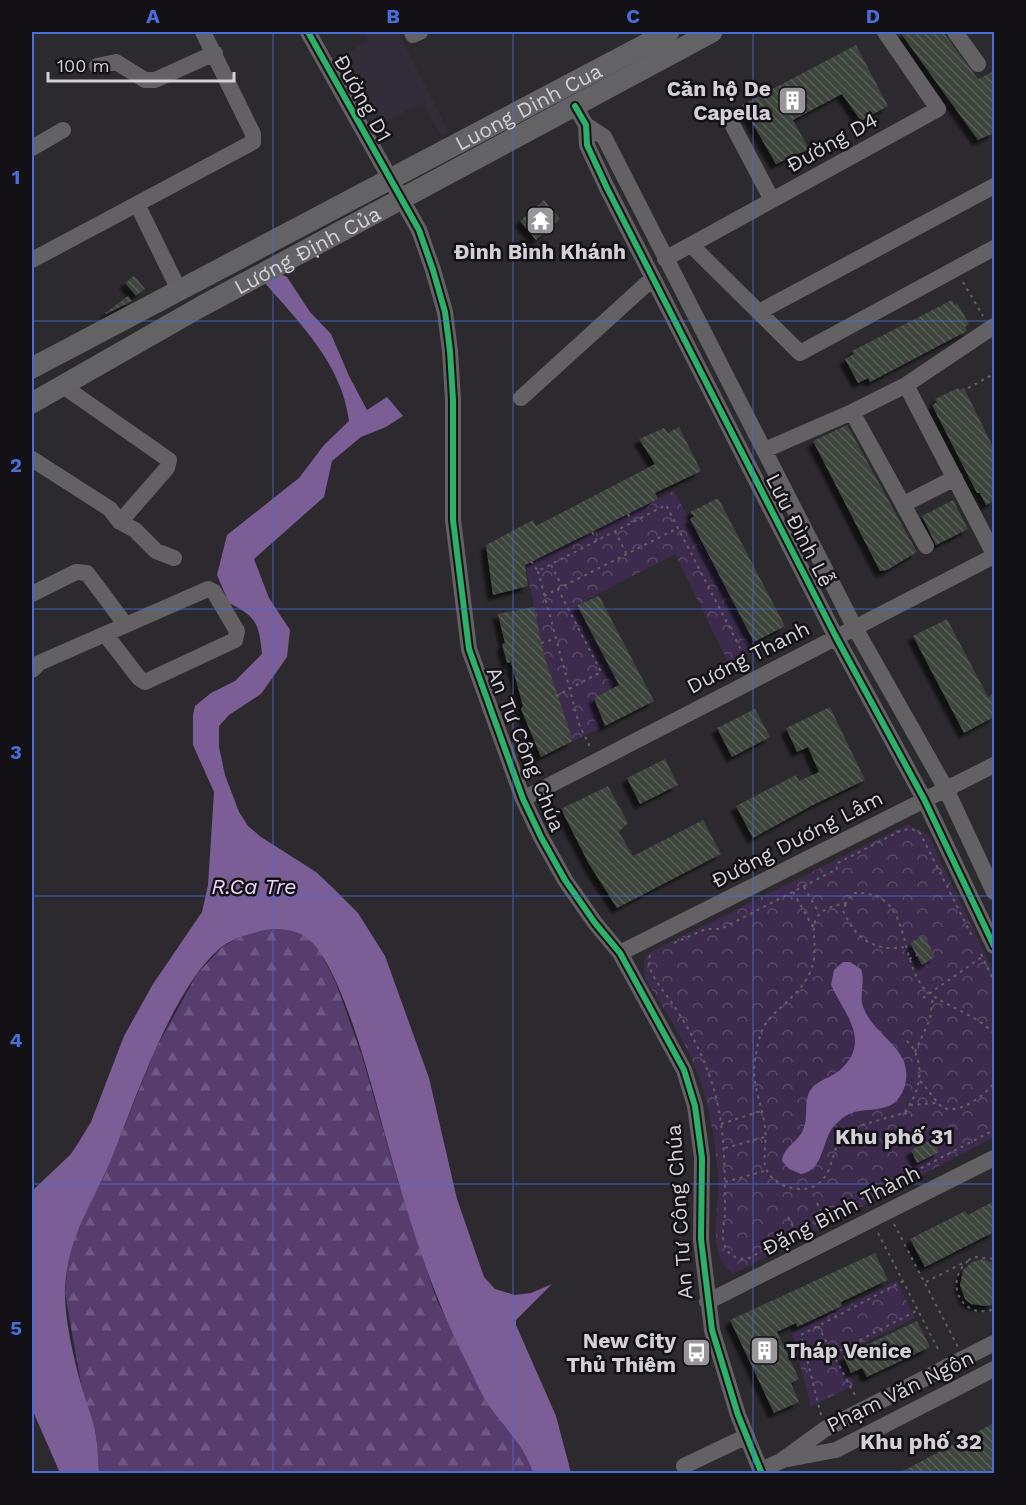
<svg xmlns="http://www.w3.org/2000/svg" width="1026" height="1505" font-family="'Work Sans',sans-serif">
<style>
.built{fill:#322d38}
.forest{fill:url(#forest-firs)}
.park{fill:url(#park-crowns)}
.water{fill:#7a5e95}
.building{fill:url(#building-back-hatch);filter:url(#shadow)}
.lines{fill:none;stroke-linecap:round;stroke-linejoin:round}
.path{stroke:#616062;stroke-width:2;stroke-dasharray:3 4.5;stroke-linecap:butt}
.minor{stroke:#636164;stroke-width:16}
.major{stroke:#636265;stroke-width:21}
.cycleway-casing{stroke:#131115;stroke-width:10}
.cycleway{stroke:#2db169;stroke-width:6}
.grid{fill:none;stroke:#4a6ed8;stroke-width:1.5;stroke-opacity:0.55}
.labels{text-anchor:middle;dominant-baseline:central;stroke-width:5;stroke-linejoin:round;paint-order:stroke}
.poi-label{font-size:21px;font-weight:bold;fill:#d3d0d6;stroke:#131115;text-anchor:end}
.street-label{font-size:21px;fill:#d3d0d6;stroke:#131115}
.water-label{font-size:22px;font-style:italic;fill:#e7d6f9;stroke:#131115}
.neighbourhood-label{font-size:22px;font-weight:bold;fill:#d3d0d6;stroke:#131115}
.neatline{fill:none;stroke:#4a6ed8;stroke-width:2}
.grid-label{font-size:20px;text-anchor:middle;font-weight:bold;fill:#4a6ed8}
</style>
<defs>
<pattern id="forest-firs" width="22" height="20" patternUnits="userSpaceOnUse" patternTransform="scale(1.5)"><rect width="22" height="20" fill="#573c6e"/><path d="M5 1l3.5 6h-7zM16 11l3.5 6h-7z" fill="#6e5782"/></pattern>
<pattern id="park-crowns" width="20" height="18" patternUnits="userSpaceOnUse" patternTransform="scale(1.5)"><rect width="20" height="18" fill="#3d2b4d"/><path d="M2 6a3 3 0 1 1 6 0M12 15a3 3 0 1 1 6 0" fill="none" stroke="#584966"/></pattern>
<pattern id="building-back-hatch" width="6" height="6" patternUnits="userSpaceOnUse" patternTransform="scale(1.5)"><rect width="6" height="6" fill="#3d443c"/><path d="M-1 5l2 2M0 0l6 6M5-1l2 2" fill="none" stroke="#585e57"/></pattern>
<filter id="shadow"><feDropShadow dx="-5.5" dy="5.5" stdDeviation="1.5" flood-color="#0009"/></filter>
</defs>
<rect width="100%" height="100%" fill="#2c2a2e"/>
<!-- built -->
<path class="built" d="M363,32H398L449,133L442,137L422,103L372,128L335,58L368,42Z"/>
<!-- forest -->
<path class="forest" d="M265,929H286L306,937L319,949L336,983L362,1056L397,1178L436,1298L487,1403L515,1439L529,1461L533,1473H99L96,1434L82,1389L65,1293L69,1249L86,1209L104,1177L155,1050L197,974L222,947L242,936Z"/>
<!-- park -->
<path class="park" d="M674,491L758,650L729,664L675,554L577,605L619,685L594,698L605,726L573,741L544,655L525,564Z
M908,824L928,835L994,973V1137L733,1274C704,1252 721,1206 718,1174C715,1142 710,1105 698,1075C686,1041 663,1008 645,978L644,960L649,953Z
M897,1281L915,1318L840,1354L854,1385L811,1407L792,1333Z"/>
<!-- water -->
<path class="water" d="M281,274L287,277L310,312L331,334L349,376L367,410L387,397L403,416L386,427L361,437L332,461L324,497L254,559L269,598L290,630L287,657L261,694L229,715L219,726V747L225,775L239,812L248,826L261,837L316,872L333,888L358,913L385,956L429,1078L457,1199L484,1277L495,1289L515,1295L531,1293L552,1284L516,1320V1325L556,1416L571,1473H533C525,1447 505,1428 489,1406C481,1394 475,1380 469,1367C431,1294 408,1217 386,1138C374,1096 341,958 305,937C291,928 272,927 257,932C245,935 233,939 223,946C175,982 135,1100 113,1155C93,1205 68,1233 65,1289C64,1318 75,1366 84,1394C88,1408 94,1422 96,1436C98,1448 98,1461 99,1473H60L32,1409V1191L71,1154L80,1140L91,1122L124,1036L153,984L202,912L208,885L214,792L193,745V715L195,706L211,693L235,681L262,654C259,624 257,617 229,603L217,575L227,535L299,478L324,445L349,421C342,364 300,324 265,283Z
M843,962H850L861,969C866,983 858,997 864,1009C876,1038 914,1049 905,1085C903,1093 898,1102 889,1106C867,1114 855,1104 835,1125C821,1139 825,1170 801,1174L789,1169L782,1161C783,1148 796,1143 802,1132C810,1118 802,1100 812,1088C819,1080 831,1077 839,1071C873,1042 844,1013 831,985L834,970Z"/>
<!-- building -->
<path class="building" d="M900,32H943L978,79L994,71V133L978,140Z
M856,45L888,106L861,121L842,94L793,120L809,149L776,164L742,105Z
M544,200L560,219L536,240L520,221Z
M134,276L145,289L136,296L125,283Z
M128,296L132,301L106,314L105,313Z
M952,300L955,305L957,303L969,324L965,327L967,331L870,382L868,378L858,383L845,359L854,354L852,351Z
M958,388L960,390L964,388L994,449V501L986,505L980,493H977L932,405L937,402L935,399Z
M847,425L917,552L887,570L880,571L813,441Z
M679,427L701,471L655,493L658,499L525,565L528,586L493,595L486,545L533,520L536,526L655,464L639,439L664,428L668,433Z
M718,498L785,626L754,642L690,519L694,516L690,512Z
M953,500L968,529L936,545L922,516Z
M599,596L654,701L605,726L594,698L619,685L577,605Z
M534,607L544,655L573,741L541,757L521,709L523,706L511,662L507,663L502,644L505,643L498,614Z
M947,619L988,697L994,693V717L964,733L913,636Z
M830,707L865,780L811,806L753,838L736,806L796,775L799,781L819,772L808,747L797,752L786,728Z
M755,709L770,737L732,757L717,728Z
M665,759L678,785L640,804L627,778Z
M608,786L628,823L619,832L633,856L703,820L721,854L617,908L589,864L561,809Z
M924,935L935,957L922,965L910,943Z
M933,1139L939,1152L917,1163L911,1150Z
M994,1201V1232L925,1267L910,1239L965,1211L968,1215Z
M875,1253L888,1280L841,1302L842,1306L797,1327L796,1323L777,1332L799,1379L791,1383L799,1402L774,1413L730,1320Z
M983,1259L994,1263V1304L986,1306L971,1304L965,1299L960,1285L963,1270L972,1262Z
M917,1321L930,1347L867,1377L862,1368L851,1373L843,1356Z
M994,1423V1473H899Z"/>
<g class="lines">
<!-- path -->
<path class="path" d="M963,282L983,316
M968,388L994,374
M628,514L632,522
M615,531L626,553
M592,532L597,540
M531,561L538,571L666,505L750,667
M551,565L562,586
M538,571L579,724L591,749
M544,596L678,528
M541,643L555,639
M556,696L601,672L558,589
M804,887L819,913
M793,892L814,929
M846,904L843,910C854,938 874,952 904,947
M674,943L706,929H721L837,869L836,864L902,830L912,829L920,833L973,938
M981,954L994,981
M650,955C646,966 654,978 661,988C688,1023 711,1067 719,1111C725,1144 725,1177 725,1211C725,1221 721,1234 724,1243C727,1255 735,1259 747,1259L994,1130
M909,959L917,955
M923,998L982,957
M915,1052L930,1019L933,996
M920,1081C927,1088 932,1096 938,1103C952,1121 986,1095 994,1083
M910,1105L936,1103
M904,1113L912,1116
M721,1124L761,1111
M862,1125L904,1113C920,1093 928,1061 906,1040
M725,1148L765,1137
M836,1148C832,1160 829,1176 818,1184C801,1196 769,1185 765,1165C763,1154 767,1140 765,1128C763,1106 751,1084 755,1061C757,1048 759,1032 767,1022C782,1003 802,993 811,970C824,936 794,914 846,903L853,893C910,890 898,948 920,983C933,1004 974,1011 994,1034
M725,1182L768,1170
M817,1203L825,1220
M788,1217L797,1234
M894,1224L958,1347
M878,1233L940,1353
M968,1260L976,1257L994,1259
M968,1261C943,1282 962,1321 994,1309
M926,1282L963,1263
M818,1326L856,1397
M833,1354L918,1310
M821,1415L801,1335L903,1281"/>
<!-- minor -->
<path class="minor" d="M308,32L419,230L433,270L445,312L450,351L453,400V520L469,649L523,799L541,837L565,880L595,923L620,953L684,1070L695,1106L702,1158L701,1239L712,1330L738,1415L762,1474
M412,32L413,35L420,32
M955,32L978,64
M97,66L116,62L145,80H155L215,53
M575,106L586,125L587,145L607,188L836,637L924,799L994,946
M732,124L772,200
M586,125L604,137L855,628L946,789L994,892
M32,148L63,130
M138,206L179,290
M691,245L800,353L994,248
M665,259L938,109L885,32
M32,260L253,142V134L203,32
M759,312L994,186
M906,385L994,554
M63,386L169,460L167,468L120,522
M521,398L653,278
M852,412L926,546
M765,450L852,412L906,385L994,326
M32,459L110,509L120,522L135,530L156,551L174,558
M904,504L955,478
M32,594L76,572L87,573L125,624
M32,670L39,663L208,589L214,592L237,631L235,640L145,682L139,678L105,634
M523,799L994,556
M620,953L994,765
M707,1302L994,1158
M788,1459L836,1450L994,1369
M684,1466L747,1436
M761,1470L781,1461L825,1429L994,1343"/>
<!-- major -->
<g class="major">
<path id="s1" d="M32,368L669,32"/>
<path id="s2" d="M32,403L202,306L712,32"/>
</g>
<defs>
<path id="cycleway" d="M308,32L419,230L433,270L445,312L450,351L453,400V520L469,649L523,799L541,837L565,880L595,923L620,953L684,1070L695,1106L702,1158L701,1239L712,1330L738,1415L762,1474
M575,106L586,125L587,145L607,188L836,637L924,799L994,946"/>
</defs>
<!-- cycleway casing -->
<use href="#cycleway" class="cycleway-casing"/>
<!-- cycleway -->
<use href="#cycleway" class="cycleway"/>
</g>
<!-- grid -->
<path class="grid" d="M273,32V1474M513,32V1474M753,32V1474M32,321H994M32,609H994M32,896H994M32,1184H994"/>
<!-- icons -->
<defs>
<symbol id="building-square" viewBox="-11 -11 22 22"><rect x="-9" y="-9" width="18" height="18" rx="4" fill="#99969b" stroke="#131115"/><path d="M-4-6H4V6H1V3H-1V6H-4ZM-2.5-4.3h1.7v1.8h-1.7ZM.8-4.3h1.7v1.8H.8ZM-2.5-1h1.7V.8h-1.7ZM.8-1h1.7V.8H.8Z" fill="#fff"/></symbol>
<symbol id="temple-square" viewBox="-11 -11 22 22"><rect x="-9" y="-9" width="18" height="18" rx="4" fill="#99969b" stroke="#131115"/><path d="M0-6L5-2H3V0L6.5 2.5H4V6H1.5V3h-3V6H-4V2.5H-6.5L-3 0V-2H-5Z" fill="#fff"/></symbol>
<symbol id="bus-square" viewBox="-11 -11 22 22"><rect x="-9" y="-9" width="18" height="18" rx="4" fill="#99969b" stroke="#131115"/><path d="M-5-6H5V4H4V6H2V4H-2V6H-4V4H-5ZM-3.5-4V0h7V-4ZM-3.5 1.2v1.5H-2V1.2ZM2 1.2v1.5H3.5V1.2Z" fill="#fff"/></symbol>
</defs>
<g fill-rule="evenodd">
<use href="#building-square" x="776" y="84" width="33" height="33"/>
<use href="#temple-square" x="524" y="204" width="33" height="33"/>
<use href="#building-square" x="748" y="1334" width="33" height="33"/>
<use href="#bus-square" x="680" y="1336" width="33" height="33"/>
</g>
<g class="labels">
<!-- poi labels -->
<g class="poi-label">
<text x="771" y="88">Căn hộ De<tspan x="771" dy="24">Capella</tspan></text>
<text x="540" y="251" text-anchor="middle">Đình Bình Khánh</text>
<text x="676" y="1340">New City<tspan x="676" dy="24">Thủ Thiêm</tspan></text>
<text x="786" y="1350" text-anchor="start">Tháp Venice</text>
</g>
<!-- street labels -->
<g class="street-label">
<text transform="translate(363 98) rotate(61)">Đường D1</text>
<text stroke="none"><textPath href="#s1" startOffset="561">Luong Dinh Cua</textPath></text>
<text transform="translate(832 142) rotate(-29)">Đường D4</text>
<text stroke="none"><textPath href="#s2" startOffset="315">Lương Định Của</textPath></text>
<text transform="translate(800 530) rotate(63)">Lưu Đình Lễ</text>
<text transform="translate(748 657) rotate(-27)">Dương Thanh</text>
<text transform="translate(526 749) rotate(68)">An Tư Công Chúa</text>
<text transform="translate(797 839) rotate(-27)">Đường Dương Lâm</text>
<text transform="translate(841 1210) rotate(-27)">Đặng Bình Thành</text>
<text transform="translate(679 1212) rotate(-94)">An Tư Công Chúa</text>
<text transform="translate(900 1391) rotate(-26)">Phạm Văn Ngôn</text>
</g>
<!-- water labels -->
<g class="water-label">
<text x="254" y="886">R.Ca Tre</text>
</g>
<!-- neighbourhood labels -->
<g class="neighbourhood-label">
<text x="894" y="1136">Khu phố 31</text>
<text x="921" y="1441">Khu phố 32</text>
</g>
</g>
<!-- border -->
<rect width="1026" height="1505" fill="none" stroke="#131115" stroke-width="66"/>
<!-- scale -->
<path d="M48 72v9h186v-9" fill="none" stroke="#d3d0d6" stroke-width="3"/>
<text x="57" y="72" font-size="18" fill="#d3d0d6" stroke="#131115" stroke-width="4.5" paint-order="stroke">100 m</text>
<rect x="33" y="33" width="960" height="1439" class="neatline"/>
<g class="grid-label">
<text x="153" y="23">A</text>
<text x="393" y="23">B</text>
<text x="633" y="23">C</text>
<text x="873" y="23">D</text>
<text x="16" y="184">1</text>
<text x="16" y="472">2</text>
<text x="16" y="759">3</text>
<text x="16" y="1047">4</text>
<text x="16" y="1335">5</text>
</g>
</svg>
